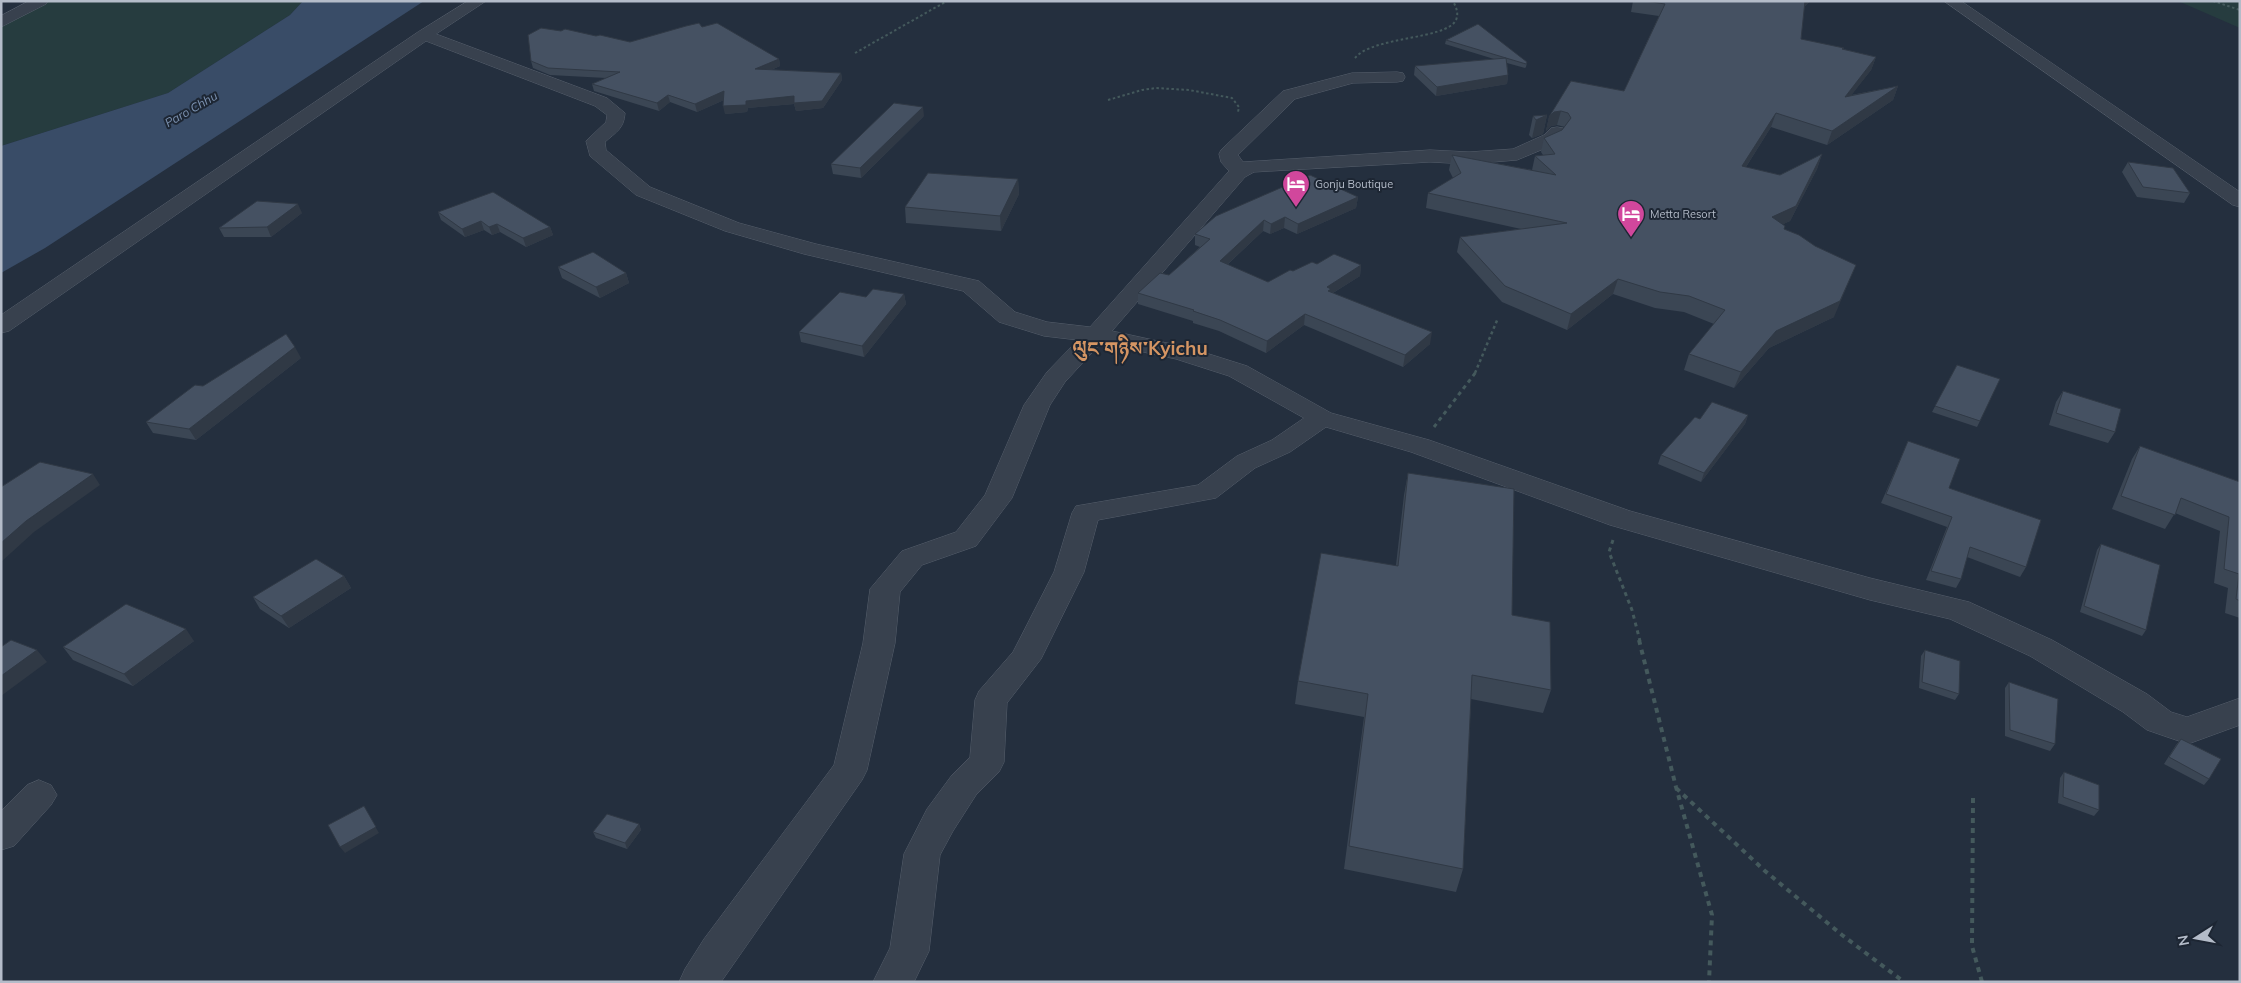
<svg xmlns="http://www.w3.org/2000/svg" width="2241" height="983" font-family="Mulish,'Noto Serif Tibetan',sans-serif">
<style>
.green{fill:#263c3f}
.water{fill:#394c67}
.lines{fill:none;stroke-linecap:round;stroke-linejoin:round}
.minor-casing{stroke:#565f6c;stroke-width:1}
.path-far3{stroke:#44595c;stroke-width:2;stroke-dasharray:2.5 2.5;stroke-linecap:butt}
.path-far2{stroke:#44595c;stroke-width:2.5;stroke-dasharray:3 3;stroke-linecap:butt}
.path-far1{stroke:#44595c;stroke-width:3;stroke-dasharray:4 4;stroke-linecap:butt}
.path{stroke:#44595c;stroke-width:4;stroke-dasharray:5 5;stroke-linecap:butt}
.minor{fill:#38414e;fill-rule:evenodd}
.wall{fill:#3b4654}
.shaded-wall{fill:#303945}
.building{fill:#455162;stroke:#303945}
.labels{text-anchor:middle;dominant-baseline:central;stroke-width:4;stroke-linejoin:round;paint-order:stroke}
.far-poi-label{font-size:11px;fill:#b4bcc9;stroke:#1d2633;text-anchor:start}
.far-water-label{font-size:12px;font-style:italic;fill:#7c92b1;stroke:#1d2633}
.district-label{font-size:19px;font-weight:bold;fill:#d59563;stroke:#1d2633}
</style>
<rect width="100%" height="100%" fill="#242f3e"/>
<!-- green -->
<path class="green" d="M31,1H303L290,15L168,93L1,146V17Z
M2178,1H2240V28Z"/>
<!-- water -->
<path class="water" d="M303,1H424L45,248L1,273V146L168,93L290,15Z"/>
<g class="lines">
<defs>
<path id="minor" d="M29,1H48L46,4L1,27V16Z
M468,1H486L436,34L607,98L625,113C624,129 616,132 605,142L606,150L650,187L739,223L816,244L979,281L1015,312L1047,322L1090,327L1229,171L1221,162L1219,154L1221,150L1283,91L1352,73L1397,72L1403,73L1405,77L1403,81L1397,82L1353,83L1295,99L1238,155L1243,162L1430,150L1469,152L1513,149L1544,135L1551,128L1557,127L1563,128L1566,132L1558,143L1517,160L1469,164L1430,162L1254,172L1245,177L1112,331L1190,348L1247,366L1331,413L1429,440L1630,511L1870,578L1969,602L2052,640L2147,694L2171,712L2187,717L2240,698V725L2188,744L2176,740L2147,730L2123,712L2030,656L1950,619L1870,600L1610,525L1411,452L1326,427L1290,452L1255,468L1216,498L1098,520L1084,572L1041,659L1007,703L1004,762L999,772L976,795L953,831L940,855L929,951L914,982H873L890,948L904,854L927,809L952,775L970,757L975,700L979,691L1013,652L1054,572L1072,513L1076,506L1198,485L1237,456L1272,440L1304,418L1229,376L1176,359L1101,343L1065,382L1050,405L1012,498L976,546L922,565L900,592L895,643L867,770L862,780L721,982H679L685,969L704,939L834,765L863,643L870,589L902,551L956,532L985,495L1024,405L1047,372L1078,340L1044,336L999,322L963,291L804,254L725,231L636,195L590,156L586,141L606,122L607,115L595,106L426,41L9,331L1,333V315L418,32Z
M1944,1H1961L2240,192V207L2233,205Z
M39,780L51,785L57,795L51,805L14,846L1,850V811L27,785Z"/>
</defs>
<!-- minor casing -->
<use href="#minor" class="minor-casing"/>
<!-- path-far3 -->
<path class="path-far3" d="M2213,1L2240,10
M855,53L947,1
M1355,58C1373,36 1446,40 1456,20C1459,13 1456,7 1453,1
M1108,100L1142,90L1156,88L1189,90L1232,98L1239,107L1238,112"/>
<!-- path-far2 -->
<path class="path-far2" d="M1475,373L1498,318"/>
<!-- path-far1 -->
<path class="path-far1" d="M1434,427L1476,372
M1613,540L1609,552L1632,610L1640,641"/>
<!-- path -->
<path class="path" d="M1639,640L1676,787L1712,915L1709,982
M1676,788L1765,871L1842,935L1904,982
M1973,798L1972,946L1982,982"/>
<!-- minor -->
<use href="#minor" class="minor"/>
</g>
<!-- wall -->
<path class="wall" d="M1633,1H1810L1804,7L1801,39L1876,57L1871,70L1851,95L1898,86L1893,100L1827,145L1771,127L1746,167L1780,175L1822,154L1817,169L1790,221L1783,224L1784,229L1834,317L1769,348L1734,388L1684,370L1689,354L1714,324L1684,312L1655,308L1613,294L1567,330L1502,302L1457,252L1460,237L1521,229L1426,208L1428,193L1453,178L1449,170L1452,155L1532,170L1535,156L1543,155L1541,152L1544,138L1562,130L1565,127L1557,125L1551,126L1546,131L1549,117L1571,81L1624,91L1659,16L1631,12Z
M702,27L779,59L780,66L771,70L841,73L842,80L823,108L796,111L794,104L748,108L747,112L725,114L724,100L697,112L670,102L659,111L594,91L592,84L606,78L550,75L533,68L531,61L596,36L630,42Z
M1446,40L1527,62L1526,67L1525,68L1507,63L1508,75L1507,84L1436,96L1414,75L1415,66L1494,59L1445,44Z
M1547,115L1543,134L1532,138L1529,135L1533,116Z
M924,116L861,178L833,174L831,164Z
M2128,162L2190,193L2184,203L2137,197L2122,172Z
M1018,179L1019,194L1001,231L906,223L905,207Z
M1358,197L1356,208L1297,234L1284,228L1270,234L1263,231L1227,265L1268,282L1293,271L1317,264L1361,265L1360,276L1333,293L1430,344L1403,367L1304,325L1266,353L1219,331L1193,323V321L1138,304V293L1169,275L1200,247L1195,245V234Z
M438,212L550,227L553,235L526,247L500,232L492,235L484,230L465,237L441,220Z
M302,213L271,237H224L219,228Z
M558,267L626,273L629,283L600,298L562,278Z
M904,294L906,304L864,357L801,342L799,332Z
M301,358L196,440L153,433L146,422L203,386Z
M1957,365L1980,421L1977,427L1932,412Z
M2063,391L2115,432L2108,443L2049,425L2056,402Z
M1748,415L1745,424L1701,482L1658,464L1661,455L1700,419Z
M1908,441L1949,488L2026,567L2020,577L1967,557L1961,579L1956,588L1926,580L1947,527L1881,503Z
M2140,446L2240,482V618L2225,613L2228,588L2214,583L2220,531L2175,513L2165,529L2112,509L2132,459Z
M1408,473L1512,615L1551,690L1543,713L1471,699L1463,869L1456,892L1344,869L1364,717L1295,704L1298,681L1396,565L1404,495Z
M2101,544L2146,630L2142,636L2080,612L2097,550Z
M344,576L351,588L289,628L260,609L253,597Z
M194,641L133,686L73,660L63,647Z
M1925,650L1959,694L1955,700L1919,688L1921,656Z
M2009,682L2055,744L2050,751L2005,736V688Z
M2181,739L2209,779L2204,785L2164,764L2176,745Z
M2064,772L2099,810L2094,816L2058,803L2060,778Z
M639,824L641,830L627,849L596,838L593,832Z"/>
<!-- shaded-wall -->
<path class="shaded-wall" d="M1804,1H1810L1801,9Z
M1876,57L1871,70L1840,110L1845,97Z
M779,59L780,66L756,76L755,69Z
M841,73L842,80L823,108L796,111L794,104L748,108L747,112L725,114L723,106L746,101Z
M1508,75L1507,84L1436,96L1437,87Z
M1898,86L1893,100L1827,145L1832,131Z
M724,91L726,99L697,112L695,104Z
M668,95L670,102L659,111L657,103Z
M923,107L924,116L861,178L860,168Z
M1561,111L1557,125L1551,126L1546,131L1549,117L1554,112Z
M1776,113L1771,127L1737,181L1742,166Z
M1547,115L1543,134L1532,138L1536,120Z
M1822,154L1817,169L1790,221L1767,232L1772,217Z
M1018,179L1019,194L1001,231L1000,216Z
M1358,197L1356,208L1297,234L1298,224Z
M298,204L302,213L271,237L267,227Z
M1285,217L1284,228L1270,234L1271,224Z
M1264,220L1263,231L1219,272L1220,261Z
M481,221L484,230L465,237L462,229Z
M497,224L500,232L492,235L489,227Z
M550,227L553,235L526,247L523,238Z
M1361,265L1360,276L1331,294L1327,287Z
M1856,265L1834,317L1769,348L1734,388L1741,372L1776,331Z
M626,273L629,283L600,298L596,287Z
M1618,279L1613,294L1567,330L1571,314Z
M904,294L906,304L864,357L862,346Z
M1305,314L1304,325L1266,353L1267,341Z
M1432,332L1430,344L1403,367L1405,355Z
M295,347L301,358L196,440L189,429Z
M1748,415L1745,424L1701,482L1704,473Z
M93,474L100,485L34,532L1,562V543L26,521Z
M344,576L351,588L289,628L281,616Z
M186,629L194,641L133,686L124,674Z
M37,650L47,662L1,696V676Z
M367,812L379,833L345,853L340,847Z
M639,824L641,830L627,849L625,843Z"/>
<!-- building -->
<path class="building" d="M1645,1H1805L1801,39L1844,48L1842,49L1876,57L1845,97L1898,86L1832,131L1776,113L1742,166L1780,175L1822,154L1796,206L1772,217L1785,226L1784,229L1799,235L1815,246L1856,265L1840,301L1776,331L1741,372L1689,354L1725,310L1689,296L1660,292L1618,279L1571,314L1505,286L1460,237L1567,223L1428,193L1461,173L1452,155L1556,175L1535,156L1555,154L1544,138L1562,130L1571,118L1568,113L1561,111L1554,112L1549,117L1571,81L1624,91L1665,4Z
M699,23L702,27L717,23L779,59L755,69L841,73L822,101L794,103V96L746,101V105L723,106L724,91L695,104L668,95L657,103L592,84L620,72L548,68L531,61L528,35L541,28L561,31L565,29L596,36L600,35L630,42L686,26Z
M1478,24L1527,62L1526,64L1446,40Z
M1506,58L1508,75L1437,87L1415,66Z
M894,103L923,107L860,168L831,164Z
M1547,115L1536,120L1533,116Z
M2128,162L2173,168L2190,193L2143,187Z
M928,173L1018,179L1000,216L905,207Z
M1310,175L1358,197L1298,224L1285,217L1271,224L1264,220L1220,261L1268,282L1290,270L1293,271L1312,262L1317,264L1334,254L1361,265L1327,287L1331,289L1328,291L1432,332L1405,355L1305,314L1267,341L1220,320L1193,311L1194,310L1138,293L1160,273L1169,275L1210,239L1195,234L1216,216Z
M493,192L550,227L523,238L497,224L489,227L481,221L462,229L438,212Z
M257,201L298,204L267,227L219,228Z
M593,252L626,273L596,287L558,267Z
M873,289L904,294L862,346L799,332L840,292L866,297Z
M286,334L295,347L189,429L146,422L195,385L203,386Z
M1957,365L2000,379L1980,421L1935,406Z
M2063,391L2121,409L2115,432L2056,413Z
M1712,402L1748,415L1704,473L1661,455L1695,417L1700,419Z
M1908,441L1960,459L1949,488L2041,520L2026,567L1970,547L1961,579L1931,571L1952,517L1886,494Z
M2140,446L2240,482V601L2236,599L2239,574L2224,569L2229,517L2181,498L2175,515L2121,496Z
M40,462L93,474L26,521L1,543V487Z
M1408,473L1514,489L1512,615L1550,622L1551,690L1472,675L1463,869L1349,846L1368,694L1298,681L1321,553L1398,566Z
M2101,544L2160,565L2146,630L2084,606Z
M316,559L344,576L281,616L253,597Z
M126,604L186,629L124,674L63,647Z
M11,640L37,650L1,676V647Z
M1925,650L1960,661L1959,694L1922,682Z
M2009,682L2058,699L2055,744L2010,730Z
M2181,739L2221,759L2209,779L2169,757Z
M2064,772L2099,785V810L2063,797Z
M364,806L376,827L340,847L328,825Z
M607,814L639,824L625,843L593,832Z"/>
<!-- icons -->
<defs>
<symbol id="hotel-pin" viewBox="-11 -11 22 30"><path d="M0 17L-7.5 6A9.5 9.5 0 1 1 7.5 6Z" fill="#d1479c" stroke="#1d2633"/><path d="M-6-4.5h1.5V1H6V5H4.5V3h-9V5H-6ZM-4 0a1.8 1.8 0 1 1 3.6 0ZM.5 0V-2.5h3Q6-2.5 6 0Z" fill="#fff"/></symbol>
</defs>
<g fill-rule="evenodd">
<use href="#hotel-pin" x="1280" y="168" width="32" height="43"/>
<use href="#hotel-pin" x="1615" y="198" width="32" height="43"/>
</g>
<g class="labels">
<!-- far-poi labels -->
<g class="far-poi-label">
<text x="1315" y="184">Gonju Boutique</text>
<text x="1650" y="214">Metta Resort</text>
</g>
<!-- far-water labels -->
<g class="far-water-label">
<text transform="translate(191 109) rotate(-30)">Paro Chhu</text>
</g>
<!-- district labels -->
<g class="district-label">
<text x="1140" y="348">ལུང་གཉིས་Kyichu</text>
</g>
</g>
<!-- border -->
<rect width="2241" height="983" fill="none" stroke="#b4bcc9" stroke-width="5"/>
<!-- north arrow -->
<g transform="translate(2196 938) rotate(259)" stroke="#1d2633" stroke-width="4" paint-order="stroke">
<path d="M0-4L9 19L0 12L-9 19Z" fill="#b4bcc9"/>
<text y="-8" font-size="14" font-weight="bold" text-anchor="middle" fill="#b4bcc9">N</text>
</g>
</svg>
